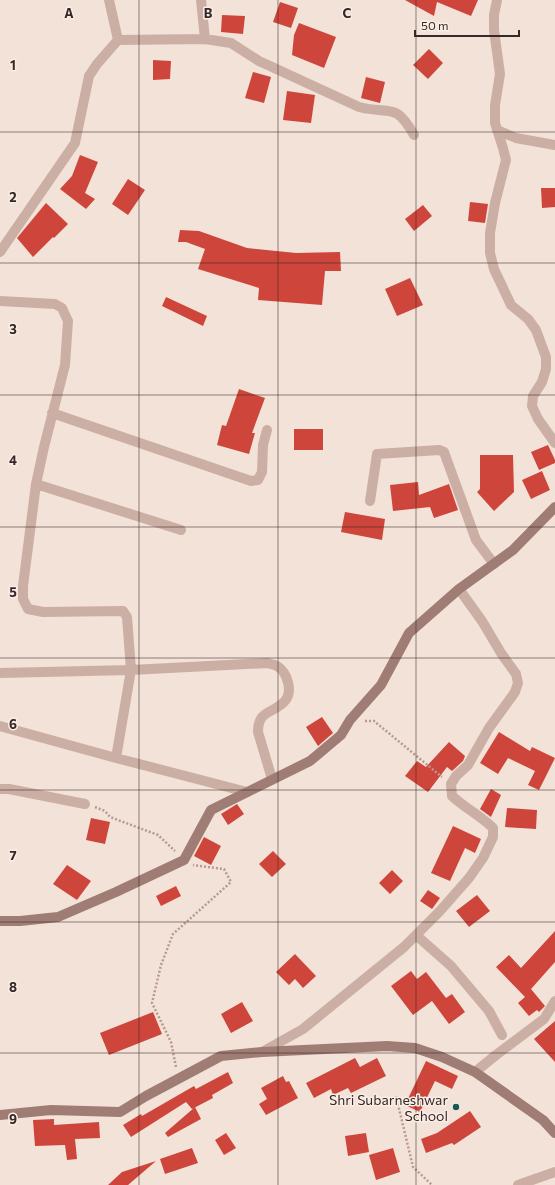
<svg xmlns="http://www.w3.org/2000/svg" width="555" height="1185" font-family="Commissioner,sans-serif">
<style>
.building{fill:#ce463b}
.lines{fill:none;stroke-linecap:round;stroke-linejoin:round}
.path{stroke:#b8998e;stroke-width:2.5;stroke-dasharray:2 2;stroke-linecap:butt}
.street{stroke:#ccafa4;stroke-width:10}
.secondary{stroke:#9f7d75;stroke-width:10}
.grid{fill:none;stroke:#362826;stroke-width:1;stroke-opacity:0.55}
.poi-dot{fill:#195b54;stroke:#faede5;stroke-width:1.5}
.labels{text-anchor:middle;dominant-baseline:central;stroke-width:3;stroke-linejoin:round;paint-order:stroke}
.poi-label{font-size:14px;fill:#362826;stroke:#faede5;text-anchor:end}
.grid-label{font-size:13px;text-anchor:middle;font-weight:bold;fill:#362826;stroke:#faede5;stroke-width:3;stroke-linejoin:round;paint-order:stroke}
</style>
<rect width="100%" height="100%" fill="#f3e2d8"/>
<!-- building -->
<path class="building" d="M405,0H478L471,16L437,2L434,16Z
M280,2L298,8L291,28L273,22Z
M222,15L245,16L243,34L221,32Z
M299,23L336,37L324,68L292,55L294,35Z
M429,49L443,63L428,79L413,65Z
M153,60L171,61L170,79L153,80Z
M253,72L271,77L264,103L245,98Z
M366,77L385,82L380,103L361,98Z
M287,91L315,95L311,123L283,120Z
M80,155L98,162L85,193L95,199L86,209L60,189L72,176Z
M128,179L145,190L128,215L112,204Z
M541,188H555V207L542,208Z
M470,202L488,204L485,223L468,221Z
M46,203L68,224L54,238L53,237L33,257L17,238Z
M423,205L432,216L414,231L405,219Z
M180,230L199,231L247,248L296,253L340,252L341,271H325L322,305L258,300L259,288L198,269L205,249L186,242H178Z
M410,278L423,305L397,316L385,289Z
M166,297L207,316L203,326L162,306Z
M239,389L265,398L252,433H255L249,454L217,445L222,425L226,426Z
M294,429H323V450H294Z
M548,445L555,460V463L539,470L531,452Z
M480,455H513L514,492L494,511L477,492L480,489Z
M542,471L550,490L531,499L522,480Z
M418,482L419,495L449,484L458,510L434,518L430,507L393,511L390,485Z
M345,512L385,519L382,540L341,532Z
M322,717L333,733L318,746L306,727Z
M499,732L530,751L532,747L555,758L539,790L528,785L535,771L508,758L498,774L480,763Z
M449,742L465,756L463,761L452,771L447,767L428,792L405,776L417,761L426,767Z
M491,789L501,795L491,817L480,809Z
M237,804L244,814L228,825L221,814Z
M507,808L537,810L536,829L505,827Z
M91,818L110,822L105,844L86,840Z
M453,826L481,839L475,853L465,848L450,881L431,873Z
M204,837L221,846L211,865L194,856Z
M273,851L286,864L272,877L259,864Z
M67,865L91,881L77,900L53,884Z
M392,870L403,881L390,894L379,883Z
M176,886L181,896L161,906L156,896Z
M428,890L440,898L432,909L420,901Z
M477,895L490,911L469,927L456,911Z
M555,931V962L531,989L545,1006L539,1012L537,1010L529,1016L518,1003L525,997L496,967L509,955L521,968Z
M295,954L316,976L303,988L295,979L289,985L276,972Z
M411,971L417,979L426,972L446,998L452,994L465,1012L449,1024L432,1001L413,1015L391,986Z
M242,1002L253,1021L231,1033L221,1014Z
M153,1012L162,1034L109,1055L100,1033Z
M555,1021V1062L534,1039Z
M355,1058L360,1067L377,1058L386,1076L351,1093L348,1088L333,1095L331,1089L314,1098L306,1083Z
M426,1061L458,1076L452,1089L435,1081L420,1112L405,1105Z
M228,1072L233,1083L212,1095L213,1098L192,1109L186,1102L131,1137L123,1125L141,1114L142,1116L194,1086L196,1089Z
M283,1076L286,1082L289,1081L298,1098L266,1115L259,1104L267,1099L261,1088Z
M195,1107L201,1119L168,1137L165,1133Z
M470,1111L481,1127L454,1145L452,1143L426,1153L421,1139L437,1133Z
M54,1119V1125L99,1122L100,1138L75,1139L77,1159L67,1160L65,1145L35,1146L33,1120Z
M226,1133L236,1148L224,1155L215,1140Z
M366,1133L369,1152L348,1156L345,1136Z
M192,1148L198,1163L165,1174L160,1159Z
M393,1148L400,1172L376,1180L369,1155Z
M156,1161L128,1185H108L122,1172Z"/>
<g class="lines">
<!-- path -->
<path class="path" d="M365,721H374L442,777
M95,807L105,811L110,817L158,835L175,851
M176,1067L171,1042L152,1003L161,965L173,934L231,882L224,869L193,865
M396,1096L413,1167L432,1185"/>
<!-- street -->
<path class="street" d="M201,0L205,39
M497,0L494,15V30L500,74L495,105V123L503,148L506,160L495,203L490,233V253L494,269L511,305L528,319L536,330L546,357V369L542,382L533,396L532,406L538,419L555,443
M118,40L205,39L231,43L259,61L359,107C390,115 395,101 414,135
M497,130L516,138L555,145
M0,252L75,143L89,76L97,64L118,40L109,0
M0,301L55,304L62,308L68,321L65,365L44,447L36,484L23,586V599L28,609L43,612L123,611L127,617L131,670L116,758L0,726
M52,413L251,481L258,480L262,472L263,445L267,430
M36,484L181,530
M370,501L377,454L439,450L444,452L476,540L494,564
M0,673L131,670L267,663C270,664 274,664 277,666C287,672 294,692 284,702C272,714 258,710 258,732L272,779
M116,758L247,792
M0,789H9L85,804
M416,935L451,966L489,1011L502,1035
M262,1052L303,1029L404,947L440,911L469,878L483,858L493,837V828C481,816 465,808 452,796L451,784L456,776L468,765L489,728L515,692L518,683L516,674L501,653L482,621L459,589
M475,1072L496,1055L544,1019L555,1001
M518,1185L555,1172"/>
<!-- secondary -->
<path class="secondary" d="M0,921H20L58,917L116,892L184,860L211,810L310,761L341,735L350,720L381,685L409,633L459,589L513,550L555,507
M0,1115L51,1110L120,1112L146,1096L221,1056L262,1052L387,1046L415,1048L442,1057L475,1072L543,1120L555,1133"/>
</g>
<!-- grid -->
<path class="grid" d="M139,0V1185M278,0V1185M416,0V1185M0,132H555M0,263H555M0,395H555M0,527H555M0,658H555M0,790H555M0,922H555M0,1053H555"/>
<!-- markers -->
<circle class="poi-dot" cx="456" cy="1107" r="4"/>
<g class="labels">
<!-- poi labels -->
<g class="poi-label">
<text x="448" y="1099">Shri Subarneshwar<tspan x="448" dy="16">School</tspan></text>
</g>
</g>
<g class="grid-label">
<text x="69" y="18">A</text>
<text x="208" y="18">B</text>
<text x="347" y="18">C</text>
<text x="13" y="70">1</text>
<text x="13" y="202">2</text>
<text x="13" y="334">3</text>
<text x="13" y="465">4</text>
<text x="13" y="597">5</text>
<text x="13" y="729">6</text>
<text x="13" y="860">7</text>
<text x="13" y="992">8</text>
<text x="13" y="1124">9</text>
</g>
<!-- scale -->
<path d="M415 30v6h104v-6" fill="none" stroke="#362826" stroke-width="2"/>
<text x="421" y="30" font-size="12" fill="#362826" stroke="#faede5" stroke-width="3" paint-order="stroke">50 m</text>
</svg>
